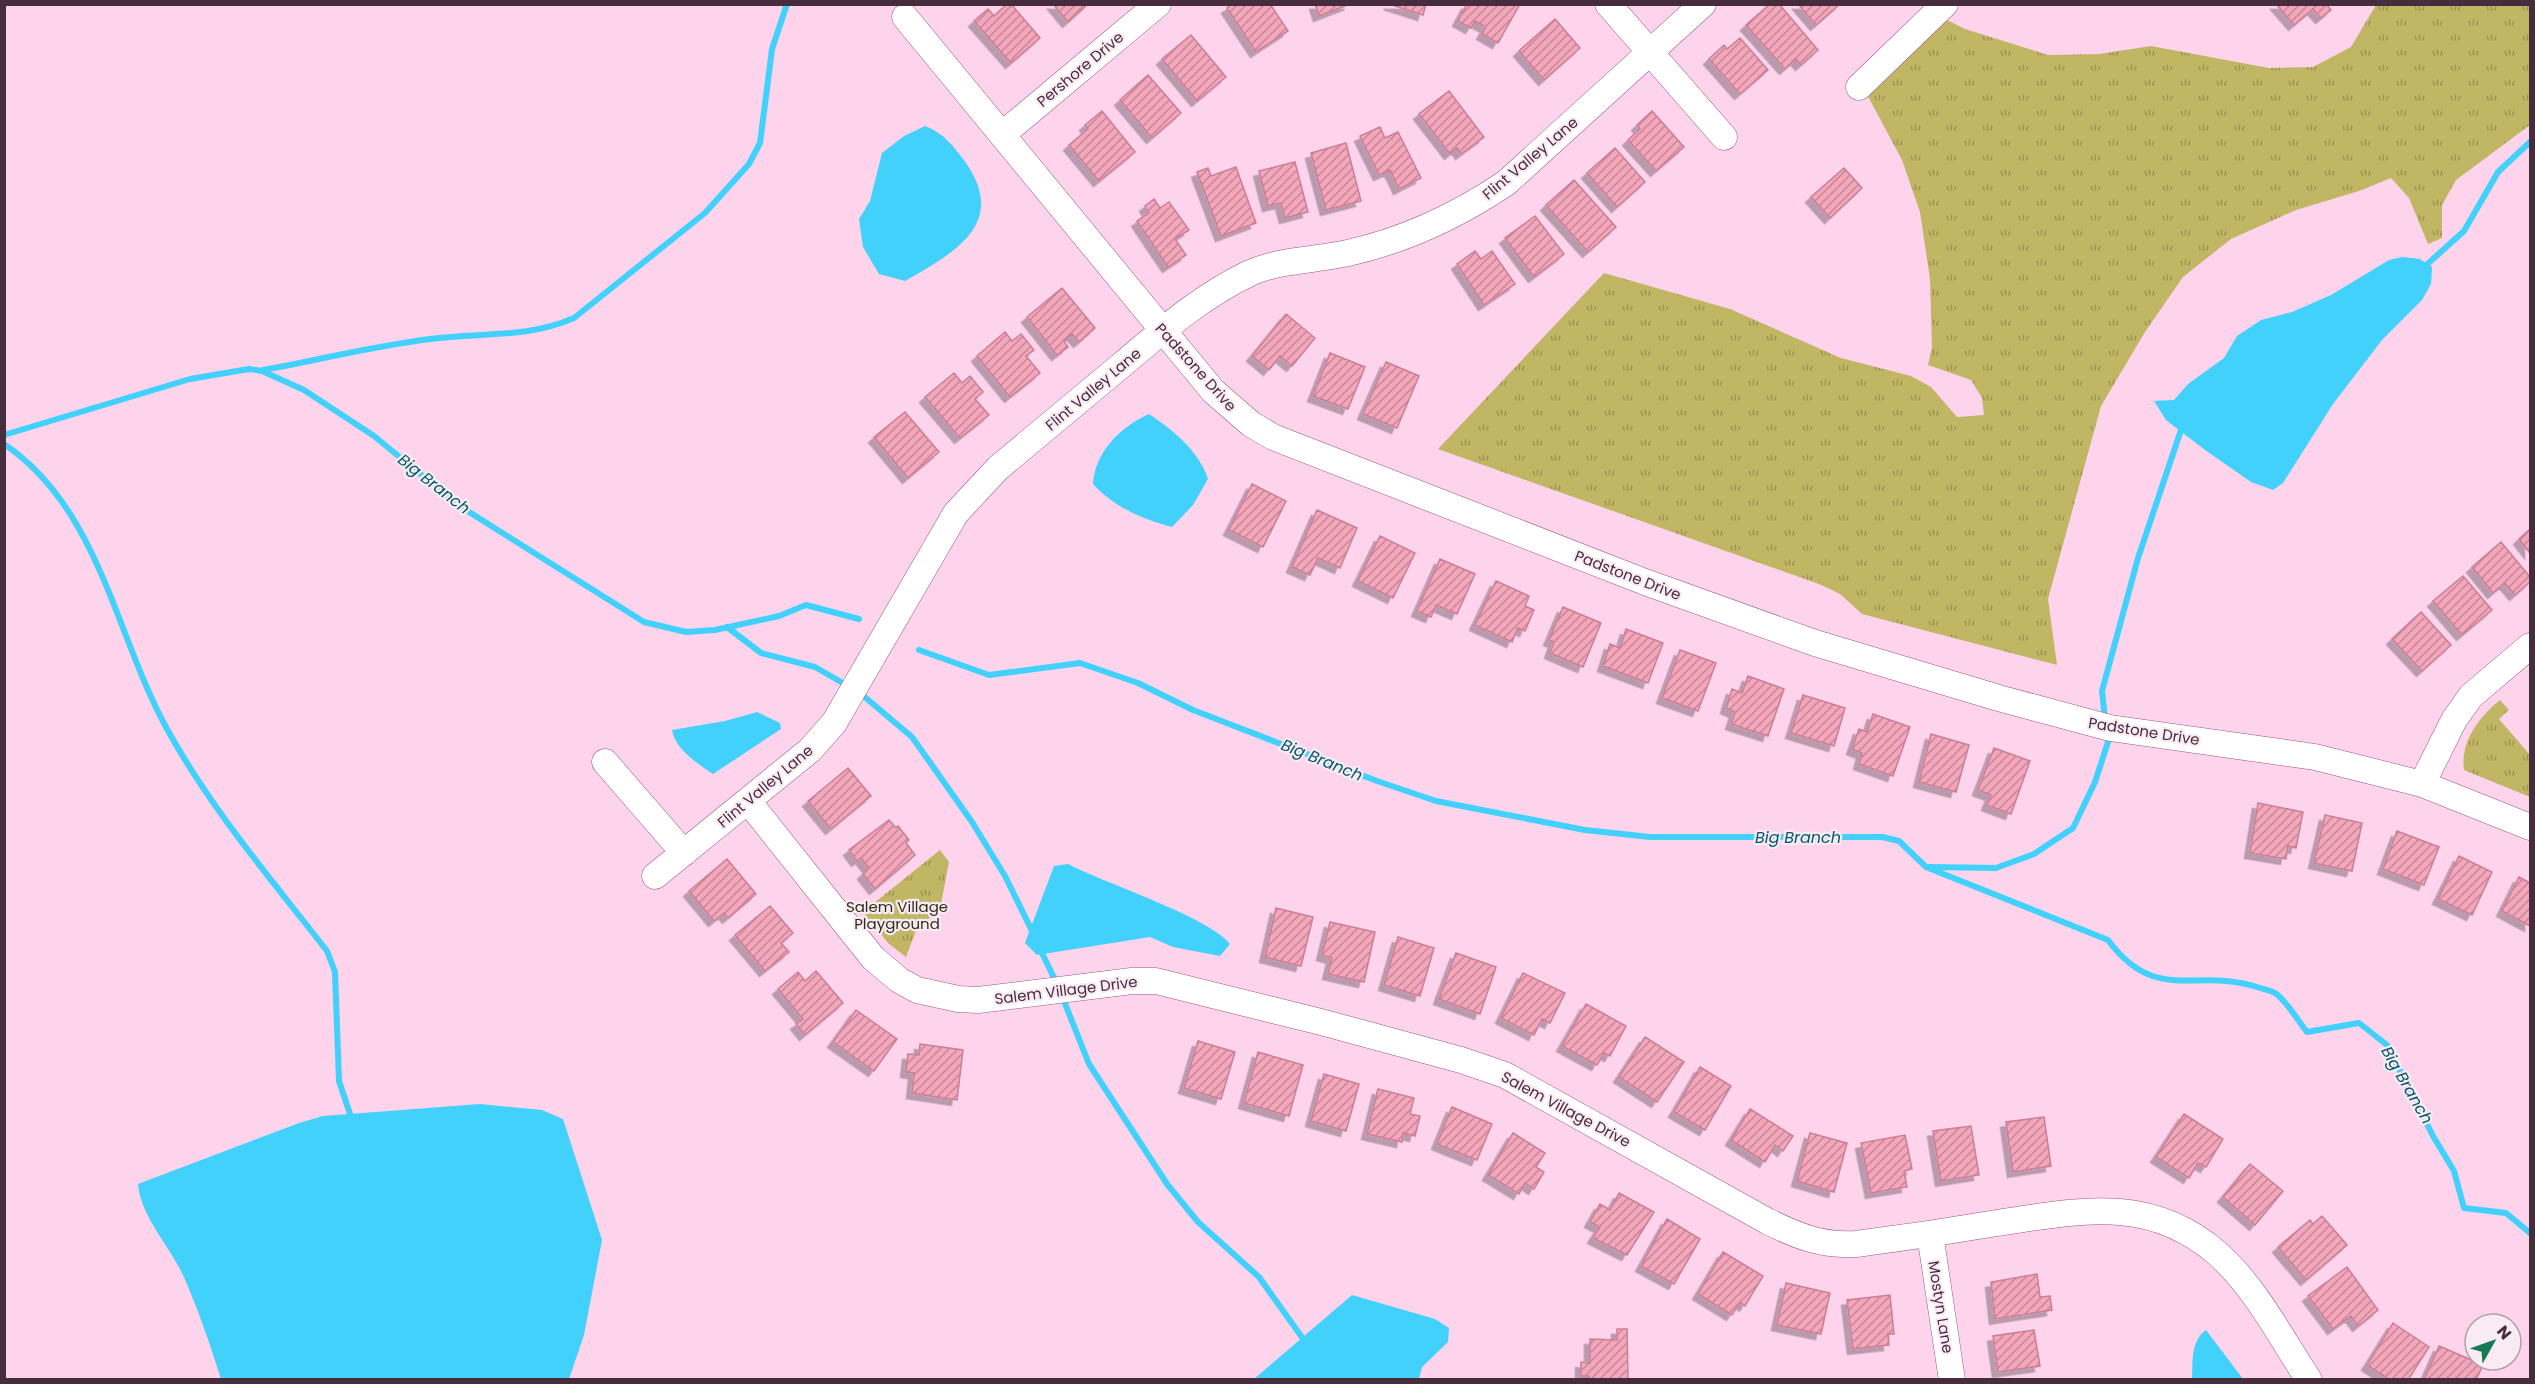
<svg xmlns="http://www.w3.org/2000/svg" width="2535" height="1384" font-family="Poppins,sans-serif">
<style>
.grass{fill:url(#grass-tufts)}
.water{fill:#41d1fb}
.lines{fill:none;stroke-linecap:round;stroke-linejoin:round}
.stream{stroke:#41d1fb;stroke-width:6}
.building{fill:url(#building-hatch);stroke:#c97f94;stroke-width:1.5;filter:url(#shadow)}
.minor-casing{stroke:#975a81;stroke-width:27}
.minor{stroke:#fff;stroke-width:26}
.labels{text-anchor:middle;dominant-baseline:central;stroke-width:4.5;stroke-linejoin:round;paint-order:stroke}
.street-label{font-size:15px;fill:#472c3d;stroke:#f9ebf3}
.park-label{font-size:15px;fill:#302d15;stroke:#f9ebf3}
.water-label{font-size:16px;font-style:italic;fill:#01576c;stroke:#f9ebf3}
</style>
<defs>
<pattern id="grass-tufts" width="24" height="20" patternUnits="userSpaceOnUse" patternTransform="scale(1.5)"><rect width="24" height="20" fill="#c1b664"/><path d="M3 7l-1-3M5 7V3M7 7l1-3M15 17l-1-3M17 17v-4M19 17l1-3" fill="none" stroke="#9f9454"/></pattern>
<pattern id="building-hatch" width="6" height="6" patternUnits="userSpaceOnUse" patternTransform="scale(1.5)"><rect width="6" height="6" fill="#f4a6bb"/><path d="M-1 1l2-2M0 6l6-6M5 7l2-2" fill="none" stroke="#c78799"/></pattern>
<filter id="shadow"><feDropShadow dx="-5.5" dy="5.5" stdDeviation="0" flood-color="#0004"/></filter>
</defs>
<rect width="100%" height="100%" fill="#fed4ed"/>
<!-- grass -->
<path class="grass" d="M1937,5L1943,18L1965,29L2048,55L2099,54L2151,46L2269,68L2313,67L2351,47L2376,5H2530V125L2456,180L2442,205V238L2428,244L2409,198L2391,178L2359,191L2296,210L2231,239L2183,277L2145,332L2101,406L2048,599L2057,665L1862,614L1840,594L1819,584L1438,449L1604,273L1730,309L1841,358L1911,376L1931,387L1957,417L1984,415L1982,398L1971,380L1928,365L1932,347L1930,279L1920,212L1902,160L1855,72Z
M2500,700L2509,710L2499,719L2530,755V797L2464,770C2460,742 2479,717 2500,700Z
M940,850L949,862L940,909L917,928L906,957L889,944L863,912Z"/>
<!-- water -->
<path class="water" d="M925,126C944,133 954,147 966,163C1008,224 954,253 905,281L879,274L863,247L859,219L870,201L882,153L904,136Z
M2403,257L2420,259L2432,267L2431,284L2422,300L2382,340L2333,404L2283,483L2273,490L2251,482L2205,450L2166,420L2154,401L2174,400L2188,384L2224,358L2237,336L2261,320L2292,312L2331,295L2389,260Z
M1149,414C1173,430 1199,451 1208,479L1193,505L1172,527C1142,519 1114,507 1093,484C1095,452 1120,427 1149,414Z
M757,712L780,723L781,729L713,774C698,764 675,749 672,730L725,721Z
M1068,864C1104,883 1209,917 1230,944L1220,956L1173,947L1150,937L1037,955L1025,943L1054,866Z
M480,1104L542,1110L563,1119L602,1240L584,1335L569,1379H221C210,1344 198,1309 183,1275C169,1245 141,1217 138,1184L299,1123L323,1116Z
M1352,1295L1435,1319L1449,1328L1448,1342L1422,1367L1419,1379H1254Z
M2206,1330L2243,1379H2192C2193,1362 2190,1342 2206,1330Z"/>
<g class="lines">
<!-- stream -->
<path class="stream" d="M2423,268L2464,231L2498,172L2530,142
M263,370C318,360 374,346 430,339C481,332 525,339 574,318L705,213L749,164L760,143L772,49L787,4
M4,435L190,379L249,369L262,371L304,390L374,436L458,505L644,622L686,632L715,630L779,616L806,605L859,619
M4,444C100,509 115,635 167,729C211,809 271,879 327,951L335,972L339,1081L352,1120
M727,627L761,653L815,667L848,686
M919,650L989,675L1080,663L1138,683L1193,710L1377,781L1436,801L1585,830L1650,837H1882L1899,841L1926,867L2108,940C2156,1005 2196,967 2257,987C2263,989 2270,990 2275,993C2287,1001 2298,1021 2307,1032L2359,1023L2387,1045L2433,1136L2454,1171L2464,1208L2506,1213L2530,1233
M860,693L912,737L972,822L1005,876L1034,935
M2105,719L2102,691L2138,558L2183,424
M1929,867L1996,868L2034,854L2073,828L2095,782L2108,742L2107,732
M1039,947L1057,984
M1062,996L1089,1064L1167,1184L1198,1222L1259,1277L1306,1343"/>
</g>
<!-- building -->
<path class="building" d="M1007,4H1011L1040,38L1011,63L974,21L988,9L994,16Z
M1053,4H1088L1068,22Z
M1233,4H1270L1288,31L1256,52L1227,8Z
M1315,4H1350L1319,16Z
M1389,4H1426L1423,15Z
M1467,4H1520L1498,43L1482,34L1486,27L1475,21L1471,28L1458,21Z
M1770,4H1779L1818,50L1801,65L1796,59L1785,69L1746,25Z
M1798,4H1840L1816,25Z
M2276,4H2326L2331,10L2321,18L2313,9L2294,25Z
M1555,19L1580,48L1544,80L1519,51Z
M1191,35L1226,77L1197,101L1162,59Z
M1740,38L1768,70L1740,94L1709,59L1724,45L1727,49Z
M1148,75L1181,113L1152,138L1120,100Z
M1449,91L1484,137L1461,154L1457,148L1450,154L1419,114Z
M1102,111L1135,152L1099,181L1069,145L1088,129L1085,125Z
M1652,111L1684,147L1656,171L1628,140L1640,129L1637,125Z
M1380,127L1385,138L1398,132L1421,178L1399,189L1390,170L1379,175L1360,136Z
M1346,143L1361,201L1326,210L1311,153Z
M1615,148L1645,182L1617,207L1587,173Z
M1295,162L1308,212L1285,218L1281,203L1268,206L1259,171Z
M1236,167L1256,223L1221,236L1197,172L1208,168L1211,176Z
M1844,168L1862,188L1830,218L1811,197Z
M1574,180L1616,227L1588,252L1546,205Z
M1154,199L1160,208L1169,202L1189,230L1175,239L1186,255L1168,267L1137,221L1149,213L1145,206Z
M1535,216L1564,254L1534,277L1505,238Z
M1475,251L1481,259L1492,251L1515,284L1484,305L1457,264Z
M1062,288L1095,328L1079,342L1072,334L1064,341L1068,347L1057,355L1027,317Z
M1286,314L1315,338L1292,366L1280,356L1269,370L1252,356Z
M1005,332L1012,341L1021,334L1034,350L1026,356L1040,373L1010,397L977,356Z
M1330,353L1365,367L1348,409L1313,396Z
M1386,362L1419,376L1397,428L1363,414Z
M954,373L962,383L970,376L983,392L975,399L989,415L960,438L925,397Z
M905,412L939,452L908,478L874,437Z
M1252,484L1286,501L1263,547L1229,530Z
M1317,510L1357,528L1340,568L1318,558L1310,575L1292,567Z
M2530,529V553L2519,539Z
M1380,536L1415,553L1393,598L1358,581Z
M2501,542L2530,577V582L2515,595L2505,583L2493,593L2472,567Z
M1440,559L1475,574L1457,614L1436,605L1431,617L1417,611Z
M2463,576L2492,610L2462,635L2433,601Z
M1496,581L1529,596L1525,606L1534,610L1525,631L1518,628L1512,642L1475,625Z
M1563,607L1601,623L1583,667L1550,653L1554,642L1549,640Z
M2421,612L2451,645L2422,671L2392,639Z
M1626,629L1663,643L1648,683L1603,666L1610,644L1620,648Z
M1680,650L1716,663L1698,711L1662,698Z
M1748,676L1784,689L1768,736L1731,724L1735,712L1726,708L1732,689L1742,693Z
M1803,695L1845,708L1834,746L1791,733Z
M1873,714L1910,727L1893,776L1859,764L1862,753L1852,749L1859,729L1867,732Z
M1931,734L1969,745L1956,792L1919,782Z
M1994,748L2030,761L2011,814L1987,805L1991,795L1978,790Z
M848,768L871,796L831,829L808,801Z
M2258,803L2303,812L2296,848L2288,846L2286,859L2250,853Z
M2325,815L2362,823L2352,871L2314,863Z
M889,820L896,828L898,826L909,840L906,843L915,855L875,889L863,874L869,868L861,858L857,861L849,850Z
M2397,831L2439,847L2424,885L2383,869Z
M2459,856L2492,872L2472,915L2438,899Z
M727,859L756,894L728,918L724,913L714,921L689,891Z
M2519,877L2530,883V926L2502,911Z
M770,906L793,933L781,943L789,952L765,971L735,935Z
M1276,908L1313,917L1301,966L1265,957Z
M1330,922L1375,932L1364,982L1328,974L1332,958L1322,955Z
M1398,937L1434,948L1420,996L1384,985Z
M1456,953L1496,967L1480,1014L1439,999Z
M816,971L843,1003L805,1035L796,1024L803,1019L778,989L798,972L805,981Z
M1523,973L1565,993L1550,1023L1542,1019L1534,1035L1501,1018Z
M1586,1004L1626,1026L1610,1056L1604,1053L1597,1065L1562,1046Z
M856,1010L897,1039L874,1071L833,1042Z
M1645,1037L1684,1062L1657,1102L1619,1077Z
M1198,1041L1235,1052L1221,1099L1184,1088Z
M920,1044L963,1050L957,1100L912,1093L914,1073L906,1072L908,1054L919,1055Z
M1258,1052L1303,1065L1289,1116L1244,1103Z
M1700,1067L1731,1086L1705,1130L1674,1112Z
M1324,1074L1359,1084L1346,1131L1311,1121Z
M1378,1089L1414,1098L1410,1114L1420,1116L1415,1136L1403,1133L1402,1142L1367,1134Z
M1452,1107L1492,1124L1477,1160L1437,1144Z
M1750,1109L1793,1136L1783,1151L1775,1145L1765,1162L1731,1140Z
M2184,1114L2223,1139L2206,1167L2198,1163L2189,1178L2156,1157Z
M2044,1117L2051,1166L2013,1172L2006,1122Z
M1971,1126L1979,1175L1941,1181L1933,1131Z
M1513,1133L1545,1153L1536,1167L1544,1172L1534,1189L1525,1183L1519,1194L1488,1175Z
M1810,1133L1847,1143L1834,1192L1797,1181Z
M1905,1135L1912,1169L1904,1171L1907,1187L1871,1193L1861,1143Z
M2250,1164L2283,1191L2255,1225L2223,1197Z
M1619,1193L1654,1212L1627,1255L1593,1238L1600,1227L1590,1222L1600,1204L1610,1210Z
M2322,1216L2347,1245L2306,1280L2278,1247L2310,1220L2313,1224Z
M1667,1219L1700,1239L1674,1284L1641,1266Z
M1723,1252L1763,1276L1745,1306L1740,1302L1732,1315L1698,1294Z
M2347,1267L2378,1310L2358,1326L2351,1316L2333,1329L2308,1296Z
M2037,1274L2040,1297L2050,1296L2052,1310L1995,1319L1991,1282Z
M1786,1283L1830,1293L1821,1334L1777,1325Z
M1890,1295L1894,1334H1888L1889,1345L1853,1349L1847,1300Z
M2393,1323L2429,1347L2408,1380H2390L2367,1365Z
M1617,1329H1627L1628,1380H1589V1376H1581V1362L1590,1363V1339L1617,1340Z
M2034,1330L2040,1366L1998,1372L1993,1336Z
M2439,1346L2483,1365L2476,1380H2424Z"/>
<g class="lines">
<defs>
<path id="minor" d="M1608,4L1724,137
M905,17L1213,391L1251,424L1273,437L1645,582L1815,643L2002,699L2110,728L2315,757L2422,784L2530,827
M1859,87L1945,4
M1003,134L1158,4
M605,762L684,853
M2422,784L2454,720L2471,696L2530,646
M748,801L873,958L899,980L917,990L958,999L978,1000L1132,981H1156L1321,1022L1461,1060L1505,1075L1767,1221C1797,1236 1822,1246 1856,1244C1903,1238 1950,1231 1997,1223C2077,1211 2150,1194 2218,1254C2256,1288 2281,1338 2309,1380
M655,876L810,750L834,723L956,513L998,468C1040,433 1082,398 1124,363C1164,329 1202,296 1250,273C1279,260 1317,260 1348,253C1406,240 1457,216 1506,183L1703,4
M1930,1234L1952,1380"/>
</defs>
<!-- minor casing -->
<use href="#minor" class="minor-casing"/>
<!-- minor -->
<use href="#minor" class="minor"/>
</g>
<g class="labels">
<!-- street labels -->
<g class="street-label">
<text transform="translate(1080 69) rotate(-40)">Pershore Drive</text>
<text transform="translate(1530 158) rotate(-40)">Flint Valley Lane</text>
<text transform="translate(1196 367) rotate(48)">Padstone Drive</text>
<text transform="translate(1093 389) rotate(-40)">Flint Valley Lane</text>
<text transform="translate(1628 575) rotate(21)">Padstone Drive</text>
<text transform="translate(2144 731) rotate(9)">Padstone Drive</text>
<text transform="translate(765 786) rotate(-40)">Flint Valley Lane</text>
<text transform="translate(1066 990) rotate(-7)">Salem Village Drive</text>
<text transform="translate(1566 1109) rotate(28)">Salem Village Drive</text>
<text transform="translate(1941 1307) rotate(81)">Mostyn Lane</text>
</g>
<!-- park labels -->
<g class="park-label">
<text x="897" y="906">Salem Village<tspan x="897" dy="17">Playground</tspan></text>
</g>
<!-- water labels -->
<g class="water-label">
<text transform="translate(434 484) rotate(38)">Big Branch</text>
<text transform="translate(1322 760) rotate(22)">Big Branch</text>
<text x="1798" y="837">Big Branch</text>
<text transform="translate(2407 1085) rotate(60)">Big Branch</text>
</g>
</g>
<!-- border -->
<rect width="2535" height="1384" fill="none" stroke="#472c3d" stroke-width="12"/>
<!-- north arrow -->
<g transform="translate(2493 1342) rotate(50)"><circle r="28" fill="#f9ebf3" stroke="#b29faa" stroke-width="1.5"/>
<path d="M0-4.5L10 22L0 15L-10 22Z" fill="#137b55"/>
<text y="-9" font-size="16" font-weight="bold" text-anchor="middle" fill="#472c3d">N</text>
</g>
</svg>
